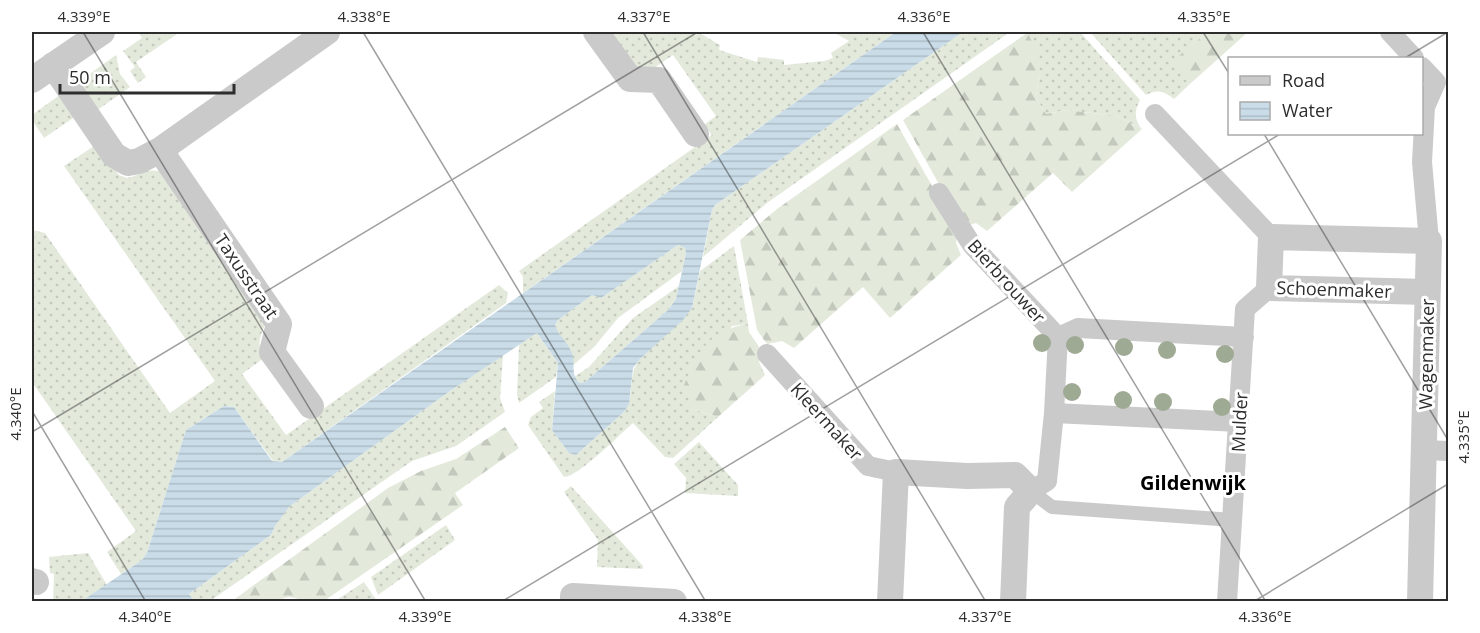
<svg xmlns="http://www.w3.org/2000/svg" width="1480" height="633" font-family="'Open Sans',sans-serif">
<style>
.grass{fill:url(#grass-dots)}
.forest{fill:url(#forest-firs)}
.water{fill:url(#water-rules);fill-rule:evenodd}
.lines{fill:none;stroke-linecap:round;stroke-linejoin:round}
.service{stroke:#cacaca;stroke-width:14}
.pedestrian{stroke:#cacaca;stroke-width:20}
.minor{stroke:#cacaca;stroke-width:26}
.tree{fill:#9faa95}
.ticks{fill:none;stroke:#2d2d2d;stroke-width:1.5;stroke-opacity:0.45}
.labels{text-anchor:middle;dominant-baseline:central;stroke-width:6;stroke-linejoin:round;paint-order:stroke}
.street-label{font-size:18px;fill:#2d2d2d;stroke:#fff}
.neighbourhood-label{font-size:20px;font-weight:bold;fill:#000;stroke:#fff}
.neatline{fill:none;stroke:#2d2d2d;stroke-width:2}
.ticks-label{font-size:15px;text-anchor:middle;fill:#2d2d2d}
</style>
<defs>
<pattern id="grass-dots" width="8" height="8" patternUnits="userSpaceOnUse" patternTransform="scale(1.5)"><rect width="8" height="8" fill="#e3eadc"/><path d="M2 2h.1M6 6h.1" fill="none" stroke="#c3c9bd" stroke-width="1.8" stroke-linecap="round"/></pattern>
<pattern id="forest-firs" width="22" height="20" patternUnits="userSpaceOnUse" patternTransform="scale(1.5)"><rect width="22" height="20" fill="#e3eadc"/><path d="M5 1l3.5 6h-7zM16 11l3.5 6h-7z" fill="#c3c9bd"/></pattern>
<pattern id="water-rules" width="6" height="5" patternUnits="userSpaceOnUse" patternTransform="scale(1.5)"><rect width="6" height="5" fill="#c9dce8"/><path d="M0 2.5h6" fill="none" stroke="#adbdc7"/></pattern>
</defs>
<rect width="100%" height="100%" fill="#fff"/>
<!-- grass -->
<path class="grass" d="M138,32H180L136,62L146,77L138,83L130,71L135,67L123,51L142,38Z
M605,32H690L696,36L698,32L720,45L719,50L757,62L758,57L784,60V65L824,61L833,58L831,53L849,41L833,32H896L523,293V277L519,271L712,135L704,125L716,116L673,55L651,70L640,71Z
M963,32H1010L767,203L703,257L712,210L715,205Z
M1031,32H1080L1140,100C1134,111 1134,120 1142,129L1116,116L1067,110L1046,114L1036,98L1039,74L1027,33Z
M1090,32H1208L1171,63L1190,84L1174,99C1164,91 1157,89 1146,95Z
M116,55L120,74L130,87L96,111L77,83Z
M61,94L76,116L44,138L32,120V115Z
M97,144L119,175L127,178C145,174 148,165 167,175L265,325C259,338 257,345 264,358L242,374L286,435L499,285L508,293L506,303L282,462L273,461L234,407L224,406L186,430L147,553L142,560L121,574L107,552L136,531L32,382V230L45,233L170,413L215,381L64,166Z
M678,245L685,248L686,253L682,271L618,318L594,347L572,366L573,358L556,329L555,325L558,320L592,295L601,298Z
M734,246L748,324L732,326L692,409L718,417L673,458L665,457L633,423C620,434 578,477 564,477L528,425L531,417L543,408L539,402L555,391L552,430L569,453L576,455L624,412C636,394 626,377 640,359L692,308L700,271Z
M679,286L676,299L668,310L585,382L580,383L574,377L589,367L633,318Z
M537,333L558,363L556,377L519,403L517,395L519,345Z
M503,355L500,398L505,412L456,446L412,461L210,601H194L189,594L271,535L275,526L290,506L450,391Z
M699,442L738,485V496L685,493L686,478L674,464Z
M571,486L643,566V569L597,567L598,540L564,492Z
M446,525L455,540L378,595L371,577Z
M88,553L107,585L82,601H53L54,574L50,573L49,557Z
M364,582L377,601H335Z"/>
<!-- forest -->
<path class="forest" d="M1208,32H1248L1190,84L1170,63Z
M1027,33L1039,52V74L1036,98L1046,114L1067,110L1116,116L1142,129L1072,192L1053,173L987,231L976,223L963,227L903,120Z
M897,124L958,232L956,243L961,255L890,318L863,287L794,348L782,341L767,344L757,330L740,240L777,209Z
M748,324L749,332L762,351L759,362L765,375L718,417L692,409L684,386C696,352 710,330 748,324Z
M505,427L519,448L455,493L463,505L324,601H309L289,597L273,601H232L388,488L421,471L456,459Z"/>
<!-- water -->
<path class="water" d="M896,32H963L715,205L712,210L692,308L683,320L640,359L633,368L629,404L624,412L576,455L569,453L552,430L558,363L537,333L450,391L290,506L275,526L271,535L189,594L194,601H82L142,560L147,553L186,430L224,406L234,407L272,461L282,462ZM678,245L685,248L686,253L676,299L668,310L585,382L580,383C569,374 577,363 571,351C567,341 558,335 555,325L558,320L592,295L601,298Z"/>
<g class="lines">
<!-- service -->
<path class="service" d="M1031,491L1052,507L1233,520"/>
<!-- pedestrian -->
<path class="pedestrian" d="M1390,32L1414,58
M1422,67L1436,82L1425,107L1422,162L1429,241
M1155,114L1271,237
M939,193L972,245L1058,337L1054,413L1047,481L1031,491
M1058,337L1078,328L1244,337
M767,354L868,466L896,472
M1054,413L1239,422
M1424,450L1448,451
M1227,602L1245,309L1269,288"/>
<!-- minor -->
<path class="minor" d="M596,32L630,79L659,80L696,134
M53,65L114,155L128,163L139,161L160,150
M32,80L102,32
M311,406L272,352L279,324L160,150L327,32
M32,581L36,582
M573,602V596L674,602
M890,602L896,472L967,476L1015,475L1031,491L1017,507L1013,602
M1420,602L1429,241L1271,237L1269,288L1427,292"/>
</g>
<!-- trees -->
<g class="tree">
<circle cx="1042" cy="343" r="9"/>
<circle cx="1075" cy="345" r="9"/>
<circle cx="1124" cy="347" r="9"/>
<circle cx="1167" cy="350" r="9"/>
<circle cx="1225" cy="354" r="9"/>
<circle cx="1072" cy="392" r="9"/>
<circle cx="1123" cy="400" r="9"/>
<circle cx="1163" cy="402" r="9"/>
<circle cx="1222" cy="407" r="9"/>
</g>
<!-- ticks -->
<path class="ticks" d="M83,32L426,602M363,32L706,602M643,32L986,602M923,32L1266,602M1203,32L1230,75M1405,58L1448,32M1264,134L1448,440M32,411L146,602M32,432L698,32M501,602L1280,134M1253,602L1448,484"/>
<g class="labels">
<!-- street labels -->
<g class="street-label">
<text transform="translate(247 276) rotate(56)">Taxusstraat</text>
<text transform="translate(1007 281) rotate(48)">Bierbrouwer</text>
<text transform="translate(1334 289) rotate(2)">Schoenmaker</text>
<text transform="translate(1426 354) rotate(-89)">Wagenmaker</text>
<text transform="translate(827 421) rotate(48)">Kleermaker</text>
<text transform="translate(1239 422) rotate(-87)">Mulder</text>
</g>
<!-- neighbourhood labels -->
<g class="neighbourhood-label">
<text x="1193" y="482">Gildenwijk</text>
</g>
</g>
<!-- border -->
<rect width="1480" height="633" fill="none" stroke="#ffffff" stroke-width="66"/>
<!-- legend -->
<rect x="1228" y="57" width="195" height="78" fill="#ffffff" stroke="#ababab" stroke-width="1.5"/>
<rect x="1240" y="76" width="30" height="9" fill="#cacaca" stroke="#ababab" stroke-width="1.5"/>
<text x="1282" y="87" font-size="18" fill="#2d2d2d">Road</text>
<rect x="1240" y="102" width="30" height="18" fill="url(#water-rules)" stroke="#ababab" stroke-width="1.5"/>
<text x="1282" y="117" font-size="18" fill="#2d2d2d">Water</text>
<!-- scale -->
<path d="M60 84v9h174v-9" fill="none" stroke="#2d2d2d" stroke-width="3"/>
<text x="69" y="84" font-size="18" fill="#2d2d2d" stroke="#ffffff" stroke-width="4.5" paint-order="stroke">50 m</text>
<rect x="33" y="33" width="1414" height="567" class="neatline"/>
<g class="ticks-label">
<text x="84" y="22">4.339°E</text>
<text x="364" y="22">4.338°E</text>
<text x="644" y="22">4.337°E</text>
<text x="924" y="22">4.336°E</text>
<text x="1204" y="22">4.335°E</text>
<text transform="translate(16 414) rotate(-90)" y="5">4.340°E</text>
<text transform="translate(1464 437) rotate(-90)" y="5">4.335°E</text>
<text x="145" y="622">4.340°E</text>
<text x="425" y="622">4.339°E</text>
<text x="705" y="622">4.338°E</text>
<text x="985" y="622">4.337°E</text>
<text x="1265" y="622">4.336°E</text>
</g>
</svg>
